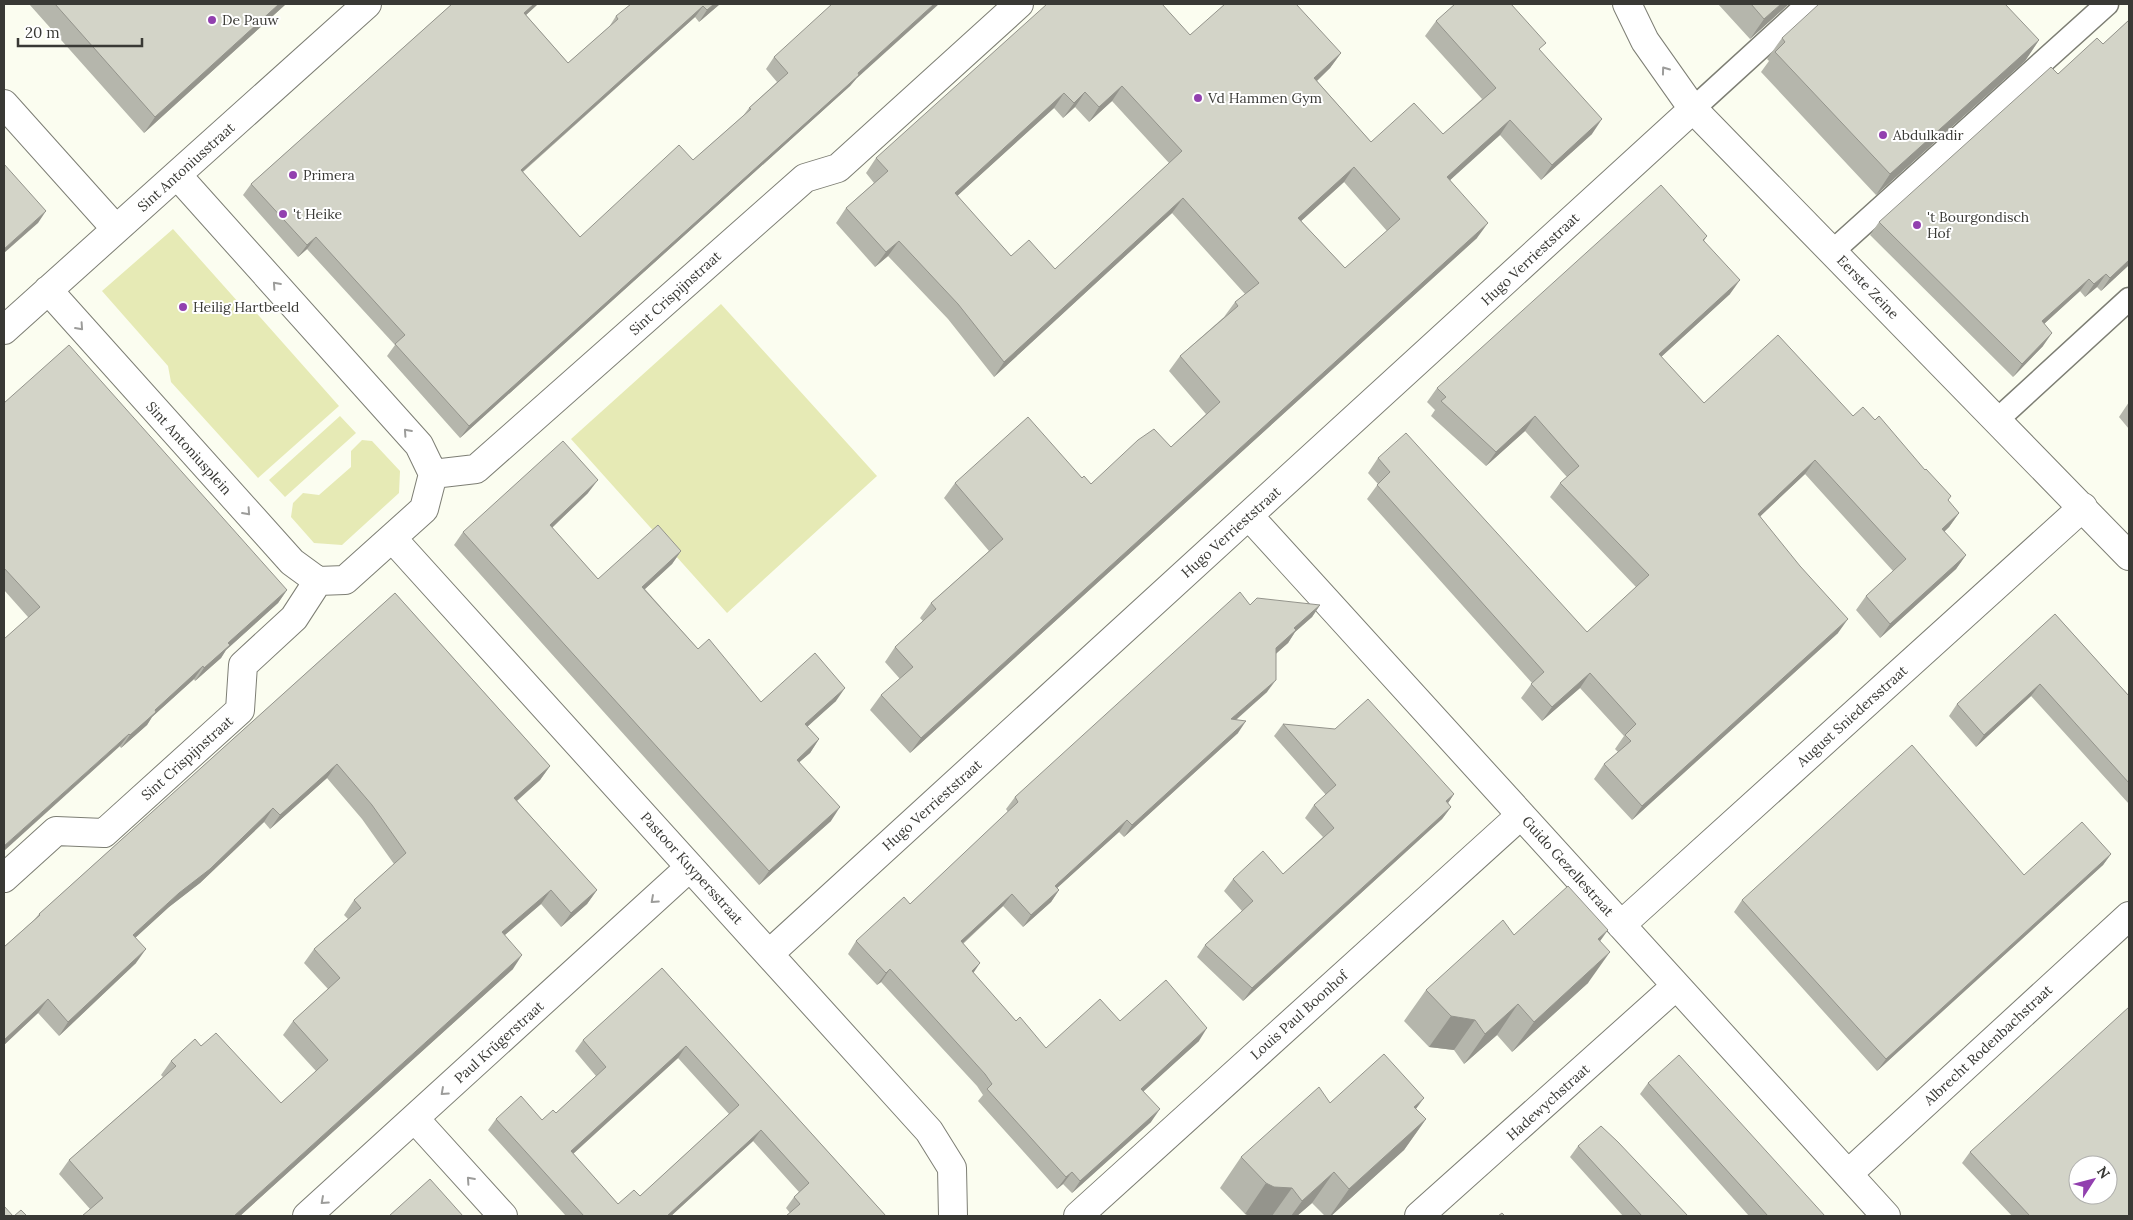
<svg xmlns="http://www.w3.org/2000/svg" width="2133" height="1220" font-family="Lora,serif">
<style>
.green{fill:#e6eab5}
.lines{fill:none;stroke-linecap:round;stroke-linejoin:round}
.lane-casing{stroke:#7d7e74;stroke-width:25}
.street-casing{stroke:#7d7e74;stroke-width:30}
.lane{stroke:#fff;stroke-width:22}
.street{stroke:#fff;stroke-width:28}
.wall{fill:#b5b6ac;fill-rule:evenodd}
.shaded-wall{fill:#94948c}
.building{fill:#d3d4c8;stroke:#94948c;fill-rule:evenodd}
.oneway{stroke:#9c9c9a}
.poi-dot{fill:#9240af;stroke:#fff;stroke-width:2}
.labels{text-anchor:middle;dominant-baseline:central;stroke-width:4;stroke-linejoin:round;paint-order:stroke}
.poi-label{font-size:14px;fill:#393935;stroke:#fff;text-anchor:start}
.street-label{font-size:14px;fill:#393935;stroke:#fff}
</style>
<rect width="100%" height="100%" fill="#fbfdf0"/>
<!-- green -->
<path class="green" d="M173,229L239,303L252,308L339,406L258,478L171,382L168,366L102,291Z
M721,304L877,476L727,613L571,439Z
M340,416L356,433L285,497L269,480Z
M362,440L372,441L400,471L399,493L342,545L314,543L291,517L293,503L303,493L319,495L351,467V451Z"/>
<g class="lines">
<defs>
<path id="lane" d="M1693,109L1808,4
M1833,251L2107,4
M1997,420L2129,299"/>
<path id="street" d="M1627,4L1645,41L1693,109L2129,556
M4,104L116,229
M177,175L419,445L433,474
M48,290L292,562L318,581L345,580L424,509L433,474
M4,330L367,4
M433,474L476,469L805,178L838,168L1019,4
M1249,516L1886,1216
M392,538L929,1131L952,1168L953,1216
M4,878L56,831L104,833L240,710L243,665L294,618L318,581
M1621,925L2083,507
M769,954L1693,109
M415,1119L503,1216
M1848,1174L2129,916
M307,1216L690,867
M1078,1216L1521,815
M1419,1216L1676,986"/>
</defs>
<!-- lane casing -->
<use href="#lane" class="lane-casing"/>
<!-- street casing -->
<use href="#street" class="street-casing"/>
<!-- lane -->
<use href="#lane" class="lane"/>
<!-- street -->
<use href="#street" class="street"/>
</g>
<!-- wall -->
<path class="wall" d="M29,4H286L144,133Z
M452,4H538L526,15L568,63L609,27L616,16L720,4L699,22L695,17L523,172L580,237L693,160L743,116L749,108L777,82L766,69L774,57L856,79L850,86L460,438L387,356L395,345L307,249L298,257L243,195L251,184Z
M1718,4H1789L1750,39Z
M2129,20V265L2101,291L2097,287L2085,297L2080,291L2044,324L2043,346L2013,377L1870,235L1879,222L2058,74L2103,44Z
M1436,21L1540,51L1592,134L1541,180L1500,135L1470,161L1450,180L1477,238L910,753L870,710L881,695L900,679L885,662L895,647L923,621L920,618L931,603L989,551L944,498L955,483L1082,478L1091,484L1171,447L1206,414L1169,371L1180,356L1224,317L1235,302L1245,294L1172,213L994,377L948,319L888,256L875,267L836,223L846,208L874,183L866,173L876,158L1190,35L1341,53L1330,68L1317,81L1371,142L1443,134L1482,99L1425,36ZM1112,101L1169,163L1055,269L1011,256L957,196L1054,108L1063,118L1075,107L1089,122ZM1344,182L1387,231L1345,268L1301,221Z
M1782,38L2039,40L2025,61L1876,195L1761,72L1769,61L1767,59Z
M1707,236L1704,241L1730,294L1661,357L1704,403L1853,416L1875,420L1959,513L1949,527L1944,532L1966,555L1956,569L1880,638L1856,610L1866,596L1893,571L1805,474L1760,516L1838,633L1632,820L1594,779L1604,764L1618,752L1615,749L1624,736L1580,688L1542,721L1521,698L1532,683L1367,499L1378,484L1368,473L1378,458L1587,632L1636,587L1550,497L1560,483L1567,477L1525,431L1486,466L1431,416L1435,410L1427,402L1437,388Z
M2129,402V429L2119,417Z
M4,403L287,590L278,603L226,650L221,658L195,681L194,679L152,717L147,725L121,748L28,617L4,590Z
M588,493L552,528L598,579L681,551L672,564L645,589L698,649L761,702L836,701L807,726L819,739L810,753L799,762L831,821L759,885L454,545L463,532Z
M395,593L550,766L540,780L517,801L597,890L587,904L561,927L541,904L505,935L513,969L240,1216L90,1209L59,1174L69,1160L163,1077L161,1075L171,1061L201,1046L281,1103L316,1071L283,1035L293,1021L328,989L304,963L314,949L348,919L344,915L354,900L394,864L362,819L327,778L270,829L264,822L200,883L169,907L135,938L136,963L59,1036L38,1013L4,1045V947L34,920L39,914Z
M1250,605H1320L1312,617L1295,632L1288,643L1276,653L1267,692L1236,720L1238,733L1124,837L1119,832L1057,888L1059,890L1051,902L1023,927L1003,906L963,944L973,973L1016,1021L1046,1048L1120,1021L1199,1041L1143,1091L1151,1122L1072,1193L1063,1184L1057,1189L978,1101L983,1095L977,1086L881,982L877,985L848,954L856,941L910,904L1008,812L1006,809L1015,797Z
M2055,614L2129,696V804L2031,696L1976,747L1949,716L1957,704Z
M1283,724L1454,794L1448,803L1451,807L1442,819L1243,1001L1197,957L1205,945L1242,911L1224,891L1233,879L1283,874L1323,837L1305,818L1314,805L1326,795L1274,736Z
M2111,854L2103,865L1877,1071L1734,912L1742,900L2024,875Z
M1514,935L1600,941L1588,983L1512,1052L1497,1035L1464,1064L1454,1050L1429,1047L1404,1021L1426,990Z
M662,968L886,1216L790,1213L786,1208L794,1197L799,1192L753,1141L671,1216H566L488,1130L496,1119L542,1120L556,1113L596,1076L575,1051L583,1040ZM678,1058L729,1114L640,1196L618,1204L573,1154Z
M1648,1083L1825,1216H1749L1640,1094Z
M1330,1103L1416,1109L1426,1119L1404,1150L1331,1216H1325L1312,1203L1297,1216H1250L1245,1214L1220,1188L1241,1157Z
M1578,1146L1688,1216H1623L1570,1157Z
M1970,1152L2129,1216H2012L1962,1163Z"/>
<!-- shaded-wall -->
<path class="shaded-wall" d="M279,4H286L144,133L155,117Z
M534,4H538L515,25L524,13Z
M714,4H720L699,22L707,10Z
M934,4H939L856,79L850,86L460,438L469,426Z
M1781,4H1789L1750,39L1764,19Z
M703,6L695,17L512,181L521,170Z
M2039,40L2025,61L1876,195L1890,174Z
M1341,53L1330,68L1304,93L1314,78Z
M1122,86L1112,101L1089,122L1099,107Z
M1085,92L1075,107L1063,118L1074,103Z
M1064,93L1054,108L944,208L955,193Z
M1602,119L1592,134L1541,180L1552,165Z
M1510,120L1500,135L1437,192L1447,177Z
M1354,167L1344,182L1288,233L1298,218Z
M1183,198L1172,213L994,377L1004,362Z
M46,211L38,223L4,253V249Z
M1488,223L1477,238L910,753L921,738Z
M316,237L307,249L298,257L307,245Z
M899,241L888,256L875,267L886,252Z
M2129,260V265L2101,291L2110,278Z
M2106,274L2097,287L2085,297L2094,284Z
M2089,279L2080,291L2033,334L2042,321Z
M1740,280L1730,294L1649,368L1659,354Z
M2052,333L2043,346L2013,377L2022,364Z
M1535,416L1525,431L1486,466L1496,452Z
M1815,460L1805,474L1748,528L1758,514Z
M598,480L588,493L540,539L550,525Z
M1959,513L1949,527L1932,543L1942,529Z
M681,551L672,564L633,600L642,587Z
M1966,555L1956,569L1880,638L1890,624Z
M287,590L278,603L226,650L221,658L195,681L204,668L228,643Z
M1320,605L1312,617L1295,632L1288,643L1268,661L1276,648L1294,628Z
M1848,619L1838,633L1632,820L1642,806Z
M203,666L194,679L152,717L147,725L121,748L130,735L155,710Z
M1590,673L1580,688L1542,721L1552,707Z
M1276,680L1267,692L1223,731L1231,719Z
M2040,684L2031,696L1976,747L1984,735Z
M845,688L836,701L796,737L805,724Z
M1246,721L1238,733L1124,837L1132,825Z
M129,734L120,746L4,851V846Z
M819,739L810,753L787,773L797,760Z
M337,764L327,778L270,829L280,815Z
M550,766L540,780L504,812L514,798Z
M1454,794L1446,806V801Z
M840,807L831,821L759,885L769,871Z
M1451,807L1442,819L1243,1001L1252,988Z
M273,808L264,822L200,883L169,907L123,949L133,935Z
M1127,820L1119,832L1046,898L1055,886Z
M2111,854L2103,865L1877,1071L1886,1059Z
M551,890L541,904L492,946L502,932Z
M597,890L587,904L561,927L571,913Z
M1059,890L1051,902L1023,927L1031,915Z
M1012,894L1003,906L952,953L961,941Z
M1608,930L1586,961L1598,939Z
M146,949L136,963L59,1036L68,1022Z
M1610,952L1588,983L1512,1052L1534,1022Z
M522,955L513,969L240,1216H234Z
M980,963L972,975V971Z
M890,969L881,982L877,985L886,973Z
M48,999L38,1013L4,1045V1040Z
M1518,1004L1497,1035L1464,1064L1485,1034Z
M1451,1016L1475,1020L1454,1050L1429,1047Z
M1207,1028L1199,1041L1133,1101L1141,1089Z
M686,1046L678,1058L563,1163L571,1151Z
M1424,1098L1402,1128L1414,1107Z
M1160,1109L1151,1122L1072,1193L1080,1181Z
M1426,1119L1404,1150L1331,1216H1330L1349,1189Z
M761,1130L753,1141L671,1216H667Z
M1072,1172L1063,1184L1057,1189L1066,1177Z
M1334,1172L1312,1203L1297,1216H1291L1302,1201Z
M1266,1183L1292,1188L1272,1216H1250L1245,1214Z"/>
<!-- building -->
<path class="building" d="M55,4H279L155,117Z
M452,4H534L524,13L568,63L618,19L616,16L631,4H714L707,10L703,6L521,170L580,237L679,145L693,160L751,109L749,108L788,73L774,57L832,4H934L858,73L859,75L469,426L395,344L405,335L316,237L307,245L251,184Z
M1047,4H1162L1190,35L1225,4H1296L1341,53L1314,78L1371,142L1414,103L1443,134L1496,88L1436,21L1455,4H1511L1546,43L1539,49L1602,119L1552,165L1510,120L1481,146L1447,177L1488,223L921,738L881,695L913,667L895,647L936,609L931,603L1003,539L955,483L1028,417L1082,478L1084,476L1091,484L1138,440L1154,429L1171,447L1220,402L1180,356L1238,306L1235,302L1259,283L1183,198L1004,362L958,304L899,241L886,252L846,208L888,171L876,158ZM1122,86L1182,151L1055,269L1029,240L1011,256L955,193L1064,93L1074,103L1085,92L1099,107ZM1354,167L1400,219L1345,268L1298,218Z
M1751,4H1781L1764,19Z
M1819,4H2005L2039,40L1890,174L1775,52L1785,42L1782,38Z
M2129,20V260L2110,278L2106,274L2094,284L2089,279L2042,321L2052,333L2022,364L1879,222L2051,67L2058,74L2097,38L2103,44Z
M4,164L46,211L4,249Z
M1661,185L1707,236L1703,240L1740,280L1659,354L1704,403L1778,335L1853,416L1863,407L1875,420L1879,416L1925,470L1926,469L1951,496L1948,500L1959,513L1942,529L1966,555L1890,624L1866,596L1906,559L1815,460L1758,514L1800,566L1848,619L1642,806L1604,764L1631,741L1625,735L1636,724L1590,673L1552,707L1531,684L1544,672L1377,485L1390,472L1378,458L1406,433L1587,632L1649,575L1560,483L1579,466L1535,416L1496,452L1441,401L1446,397L1437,388Z
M69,345L287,590L228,643L230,645L204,668L203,666L155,710L156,712L130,735L129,734L4,846V639L40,607L4,568V403Z
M563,441L598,480L550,525L598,579L658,525L681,551L642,587L698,649L709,639L761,702L815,653L845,688L805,724L819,739L797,760L840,807L769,871L463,532Z
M1240,592L1250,605L1257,598L1320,605L1294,628L1296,630L1276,648V680L1231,719L1246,721L1132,825L1127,820L1055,886L1059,890L1031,915L1012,894L961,941L980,963L972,971L1016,1021L1020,1017L1046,1048L1100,999L1120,1021L1166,980L1207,1028L1141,1089L1160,1109L1080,1181L1072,1172L1066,1177L987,1089L992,1084L985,1074L890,969L886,973L856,941L904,897L910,904L1018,802L1015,797Z
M395,593L550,766L514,798L597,890L571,913L551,890L502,932L522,955L234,1216H82L103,1198L69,1160L176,1066L171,1061L195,1039L201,1046L216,1033L281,1103L328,1060L293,1021L340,978L314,949L361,908L354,900L406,853L372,805L337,764L280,815L273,808L210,869L179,893L133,935L146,949L68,1022L48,999L4,1040V947L40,915L39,914Z
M2055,614L2129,696V783L2040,684L1984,735L1957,704Z
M1368,699L1454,794L1446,801L1451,807L1252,988L1205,945L1253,901L1233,879L1263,851L1283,874L1334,828L1314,805L1336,785L1283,724L1335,729Z
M1912,745L2024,875L2082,822L2111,854L1886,1059L1742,900Z
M1568,886L1608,930L1598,939L1610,952L1534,1022L1518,1004L1485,1034L1475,1020L1451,1016L1426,990L1503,920L1514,935Z
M662,968L886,1216H786L800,1204L794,1197L809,1183L761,1130L667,1216H584L496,1119L521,1096L542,1120L553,1110L556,1113L606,1067L583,1040ZM686,1046L739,1105L640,1196L634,1190L618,1204L571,1151Z
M2129,1007V1216H2030L1970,1152ZM2078,1165H2108V1195H2078Z
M1384,1054L1424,1098L1414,1107L1426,1119L1349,1189L1334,1172L1302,1201L1292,1188L1274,1187L1266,1183L1241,1157L1319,1087L1330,1103Z
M1679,1055L1825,1216H1768L1648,1083Z
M1601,1126L1618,1142L1688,1216H1642L1578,1146Z
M430,1179L463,1216H389Z
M4,1206L13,1216H4Z
M21,1210L27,1216H14Z
M1502,1213L1505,1216H1498Z"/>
<!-- one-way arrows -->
<defs><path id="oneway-chevron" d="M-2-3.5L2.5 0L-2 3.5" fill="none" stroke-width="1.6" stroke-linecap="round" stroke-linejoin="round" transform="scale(1.25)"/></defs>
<g class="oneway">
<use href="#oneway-chevron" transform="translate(1665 70) rotate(-126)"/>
<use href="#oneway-chevron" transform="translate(276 285) rotate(-132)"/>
<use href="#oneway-chevron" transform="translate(80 327) rotate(48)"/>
<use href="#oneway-chevron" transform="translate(407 432) rotate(-132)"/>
<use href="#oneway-chevron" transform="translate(247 512) rotate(48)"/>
<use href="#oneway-chevron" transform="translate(654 900) rotate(138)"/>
<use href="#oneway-chevron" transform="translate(444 1092) rotate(138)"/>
<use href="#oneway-chevron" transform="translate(470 1180) rotate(-132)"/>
<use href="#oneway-chevron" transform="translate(324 1201) rotate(138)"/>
</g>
<!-- markers -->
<g class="poi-dot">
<circle cx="212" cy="20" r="5"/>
<circle cx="1198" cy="98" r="5"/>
<circle cx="1883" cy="135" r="5"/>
<circle cx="293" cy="175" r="5"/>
<circle cx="283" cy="214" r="5"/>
<circle cx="1917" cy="225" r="5"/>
<circle cx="183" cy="307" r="5"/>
</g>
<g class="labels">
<!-- poi labels -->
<g class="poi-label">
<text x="222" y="20">De Pauw</text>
<text x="1208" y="98">Vd Hammen Gym</text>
<text x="1893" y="135">Abdulkadir</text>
<text x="303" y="175">Primera</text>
<text x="293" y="214">'t Heike</text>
<text x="1927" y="217">'t Bourgondisch<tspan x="1927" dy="16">Hof</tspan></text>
<text x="193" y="307">Heilig Hartbeeld</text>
</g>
<!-- street labels -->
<g class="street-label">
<text transform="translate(186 167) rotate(-42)">Sint Antoniusstraat</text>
<text transform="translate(1530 259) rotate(-43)">Hugo Verrieststraat</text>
<text transform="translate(1868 287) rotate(46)">Eerste Zeine</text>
<text transform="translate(675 293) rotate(-42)">Sint Crispijnstraat</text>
<text transform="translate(189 448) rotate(48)">Sint Antoniusplein</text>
<text transform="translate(1231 532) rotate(-42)">Hugo Verrieststraat</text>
<text transform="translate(1852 716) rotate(-42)">August Sniedersstraat</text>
<text transform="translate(187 758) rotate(-42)">Sint Crispijnstraat</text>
<text transform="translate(932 805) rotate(-42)">Hugo Verrieststraat</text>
<text transform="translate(1568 866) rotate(48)">Guido Gezellestraat</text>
<text transform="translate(692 868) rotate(48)">Pastoor Kuypersstraat</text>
<text transform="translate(1299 1015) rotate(-42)">Louis Paul Boonhof</text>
<text transform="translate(499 1042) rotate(-42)">Paul Krügerstraat</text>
<text transform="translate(1988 1045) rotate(-43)">Albrecht Rodenbachstraat</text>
<text transform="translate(1548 1102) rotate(-42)">Hadewychstraat</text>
</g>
</g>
<!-- border -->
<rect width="2133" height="1220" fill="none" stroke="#393935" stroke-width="10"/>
<!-- north arrow -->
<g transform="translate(2093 1180) rotate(54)"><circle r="24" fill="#ffffff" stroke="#b0b0ae"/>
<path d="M0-4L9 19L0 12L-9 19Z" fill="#9240af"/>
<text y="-8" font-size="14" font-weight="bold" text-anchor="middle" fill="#393935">N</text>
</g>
<!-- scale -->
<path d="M18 38v8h124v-8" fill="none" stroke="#393935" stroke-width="2.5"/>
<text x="25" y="38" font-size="15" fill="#393935" stroke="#ffffff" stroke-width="4" paint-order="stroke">20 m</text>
</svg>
